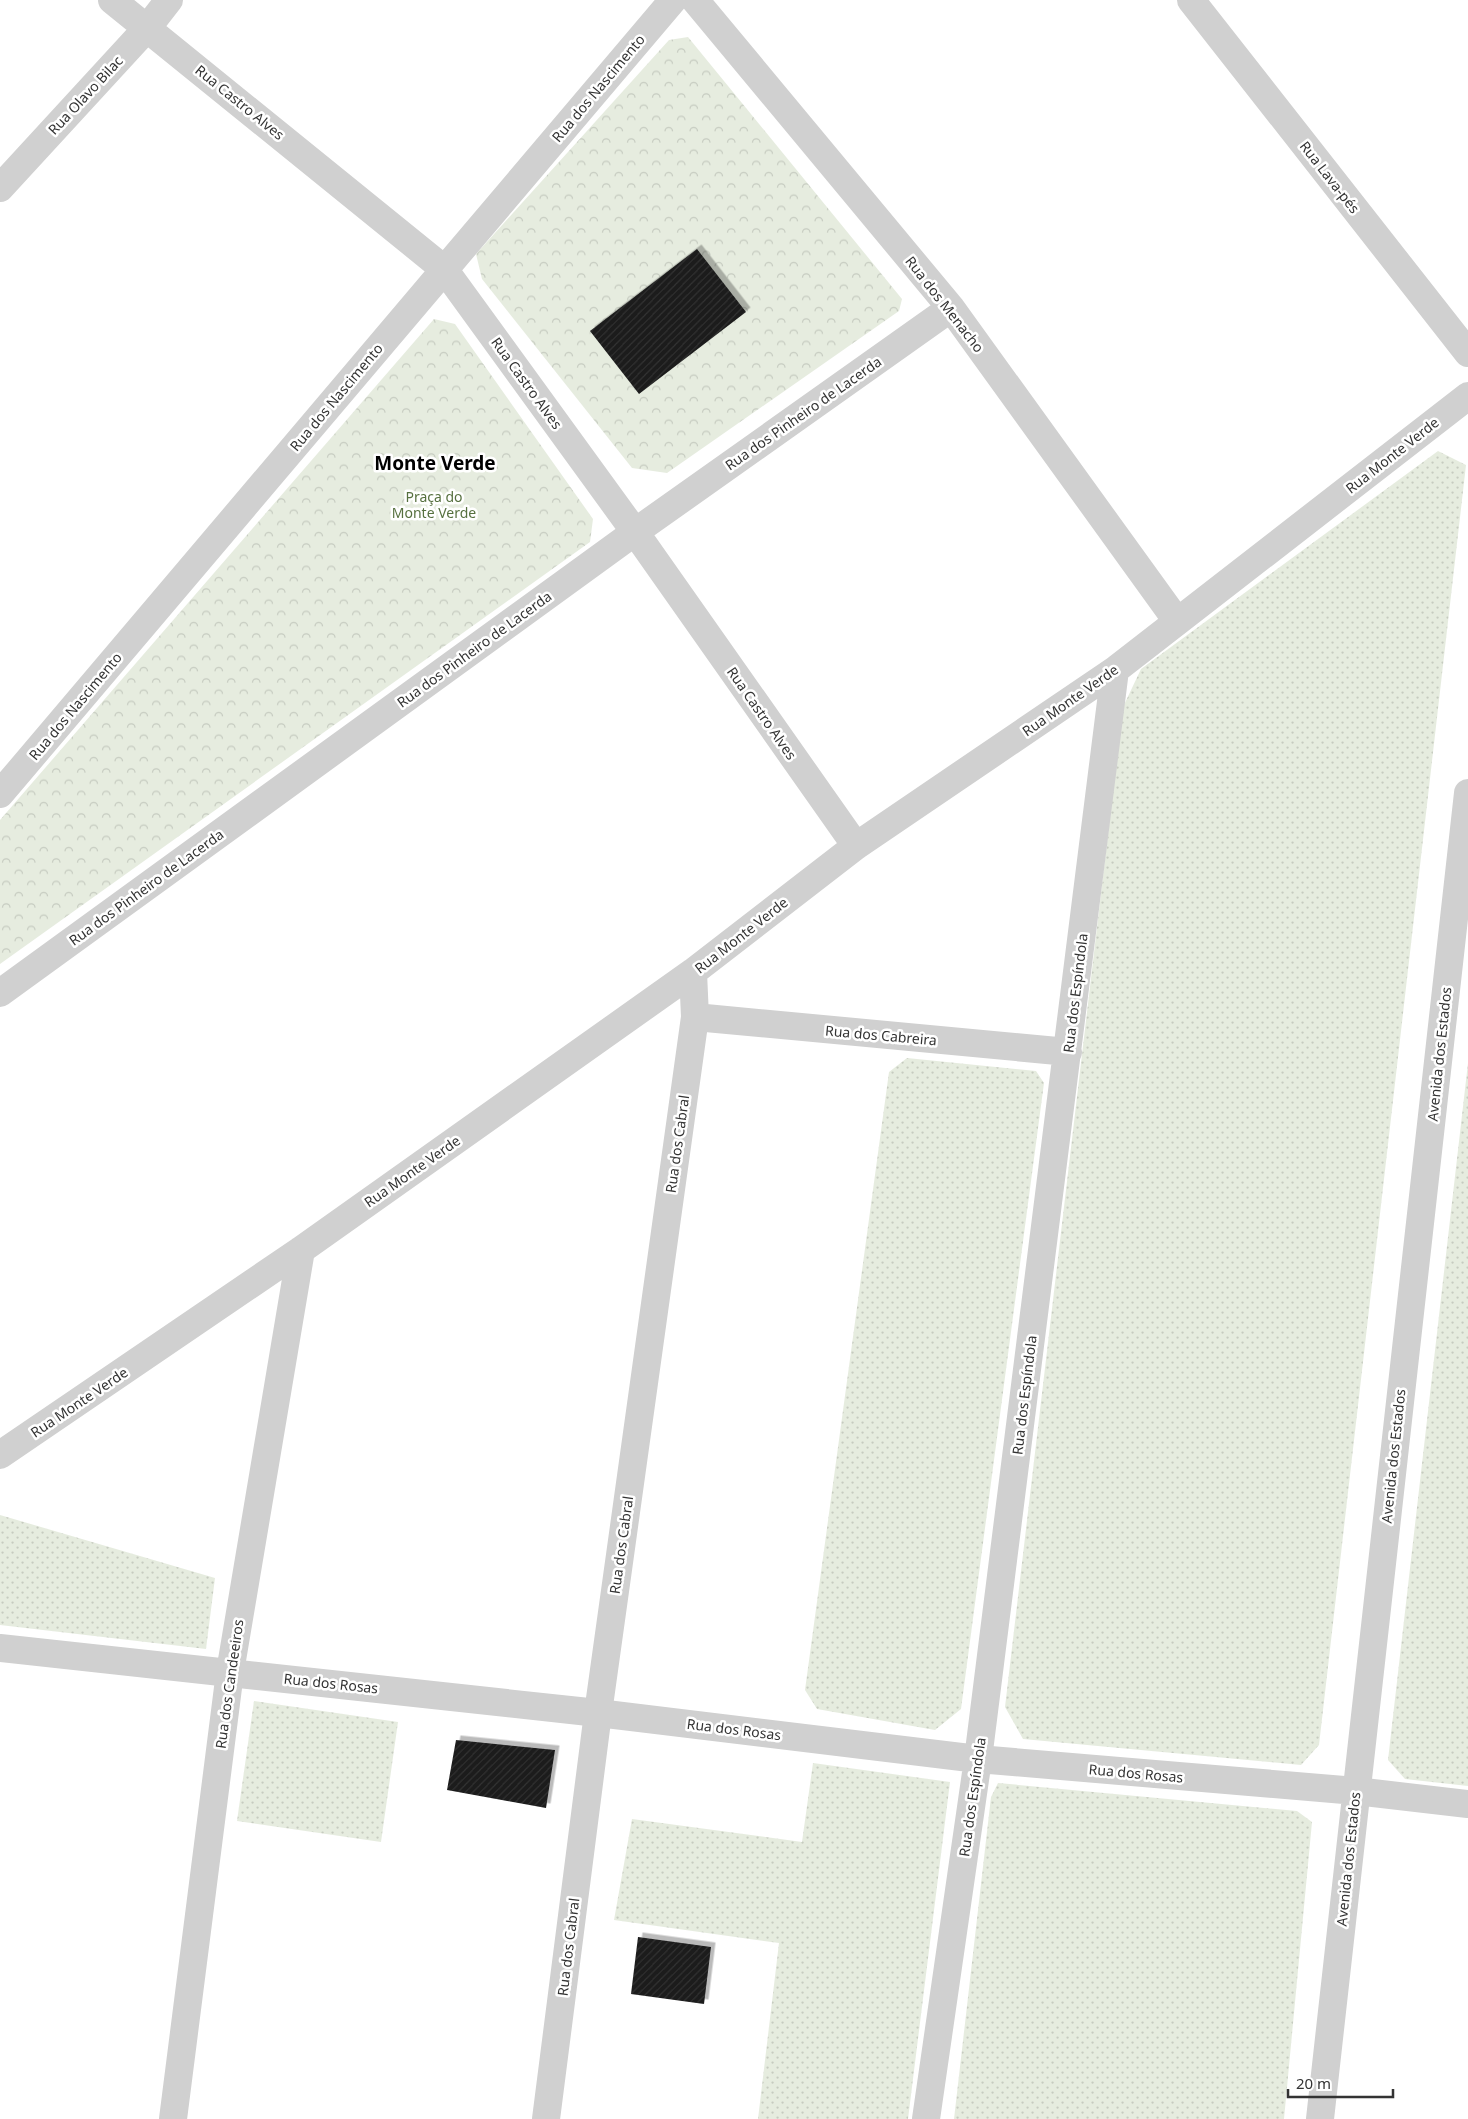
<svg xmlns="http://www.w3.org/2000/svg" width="1468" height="2119" font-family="'Noto Sans',sans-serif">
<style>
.grass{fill:url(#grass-dots)}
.park{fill:url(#park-crowns)}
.building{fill:url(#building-hatch);filter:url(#shadow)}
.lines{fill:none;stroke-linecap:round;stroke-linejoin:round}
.minor{stroke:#d0d0d0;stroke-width:28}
.labels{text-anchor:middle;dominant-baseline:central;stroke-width:5;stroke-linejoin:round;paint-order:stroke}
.street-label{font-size:14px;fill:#333;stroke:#fff}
.park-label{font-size:14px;fill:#56703f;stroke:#fff}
.district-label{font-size:19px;font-weight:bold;fill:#000;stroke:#fff}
</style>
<defs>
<pattern id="grass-dots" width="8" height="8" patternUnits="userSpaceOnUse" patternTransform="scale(1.25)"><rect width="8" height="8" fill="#e6ecdf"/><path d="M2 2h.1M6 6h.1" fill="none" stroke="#c6cbc0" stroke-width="1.8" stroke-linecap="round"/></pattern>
<pattern id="park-crowns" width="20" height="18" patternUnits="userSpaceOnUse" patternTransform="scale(1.25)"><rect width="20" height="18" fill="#e6ecdf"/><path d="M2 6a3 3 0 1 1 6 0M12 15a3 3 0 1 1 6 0" fill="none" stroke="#c6cbc0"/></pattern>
<pattern id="building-hatch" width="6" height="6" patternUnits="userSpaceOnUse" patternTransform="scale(1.25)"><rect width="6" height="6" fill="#1a1a1a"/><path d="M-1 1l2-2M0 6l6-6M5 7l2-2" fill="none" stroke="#333"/></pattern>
<filter id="shadow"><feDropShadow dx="4.5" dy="-4.5" stdDeviation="0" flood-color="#0004"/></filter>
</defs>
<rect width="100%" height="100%" fill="#fff"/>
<!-- grass -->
<path class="grass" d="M1438,451L1466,465L1319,1745L1301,1765L1023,1739L1005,1707L1123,707L1141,669Z
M907,1058L1036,1071L1044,1083L961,1709L935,1730L817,1709L805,1690L889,1072Z
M1468,1063V1786L1405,1779L1388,1760Z
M0,1515L215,1578L206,1649L0,1625Z
M254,1701L398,1722L381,1842L237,1821Z
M813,1763L950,1782L908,2119H758L779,1943L614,1920L632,1819L802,1842Z
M998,1783L1297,1811L1312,1822L1284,2119H954L991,1797Z"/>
<!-- park -->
<path class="park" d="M688,37L902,299L899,311L667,473L632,468L482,279L476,254L669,40Z
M434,319L455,324L593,519L590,542L0,964V820Z"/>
<!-- building -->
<path class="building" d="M697,249L746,312L639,394L590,331Z
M456,1740L555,1750L546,1808L447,1790Z
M638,1937L711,1947L704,2004L631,1994Z"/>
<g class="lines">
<!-- minor -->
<path class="minor" d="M112,0L444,269L635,532L856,846
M695,0L951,308L1177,621
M1191,0L1468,353
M0,188L148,27L169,0
M0,794L673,0
M0,993L635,532L951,308
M695,1017L1068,1052
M0,1455L301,1250L693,972L856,846L1115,670L1468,396
M0,1648L598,1713L978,1759L1356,1791L1468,1804
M173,2119L230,1672L301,1250
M546,2119L598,1713L695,1017L693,972
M926,2119L978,1759L1115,670
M1320,2119L1468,793"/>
</g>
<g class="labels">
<!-- street labels -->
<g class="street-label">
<text transform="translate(598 88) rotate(-50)">Rua dos Nascimento</text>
<text transform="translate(85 95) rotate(-47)">Rua Olavo Bilac</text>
<text transform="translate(240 102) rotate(39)">Rua Castro Alves</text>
<text transform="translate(1330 177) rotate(52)">Rua Lava-pés</text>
<text transform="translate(945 304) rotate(52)">Rua dos Menacho</text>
<text transform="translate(527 383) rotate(54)">Rua Castro Alves</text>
<text transform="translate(336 397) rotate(-50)">Rua dos Nascimento</text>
<text transform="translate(803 413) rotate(-35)">Rua dos Pinheiro de Lacerda</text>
<text transform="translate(1392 455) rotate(-38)">Rua Monte Verde</text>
<text transform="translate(474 649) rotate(-36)">Rua dos Pinheiro de Lacerda</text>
<text transform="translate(1070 700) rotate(-35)">Rua Monte Verde</text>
<text transform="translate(75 706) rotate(-50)">Rua dos Nascimento</text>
<text transform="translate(762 713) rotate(55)">Rua Castro Alves</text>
<text transform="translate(146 887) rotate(-36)">Rua dos Pinheiro de Lacerda</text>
<text transform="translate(741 935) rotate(-38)">Rua Monte Verde</text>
<text transform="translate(1075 993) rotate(-83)">Rua dos Espíndola</text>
<text transform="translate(881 1035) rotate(5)">Rua dos Cabreira</text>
<text transform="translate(1439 1054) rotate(-84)">Avenida dos Estados</text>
<text transform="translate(677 1144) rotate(-82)">Rua dos Cabral</text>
<text transform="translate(412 1171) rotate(-35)">Rua Monte Verde</text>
<text transform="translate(1024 1395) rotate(-83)">Rua dos Espíndola</text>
<text transform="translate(79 1402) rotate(-34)">Rua Monte Verde</text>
<text transform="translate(1393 1456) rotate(-84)">Avenida dos Estados</text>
<text transform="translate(621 1545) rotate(-82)">Rua dos Cabral</text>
<text transform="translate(331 1683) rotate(6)">Rua dos Rosas</text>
<text transform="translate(229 1684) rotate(-82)">Rua dos Candeeiros</text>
<text transform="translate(734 1729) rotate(7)">Rua dos Rosas</text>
<text transform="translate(1136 1773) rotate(5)">Rua dos Rosas</text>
<text transform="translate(972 1797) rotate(-82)">Rua dos Espíndola</text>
<text transform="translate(1348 1859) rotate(-84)">Avenida dos Estados</text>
<text transform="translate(568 1947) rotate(-83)">Rua dos Cabral</text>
</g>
<!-- park labels -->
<g class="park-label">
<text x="434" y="496">Praça do<tspan x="434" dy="16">Monte Verde</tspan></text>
</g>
<!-- district labels -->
<g class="district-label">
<text x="435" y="463">Monte Verde</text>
</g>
</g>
<!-- scale -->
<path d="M1288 2089v8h105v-8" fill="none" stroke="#333333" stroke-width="2.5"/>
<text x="1296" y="2089" font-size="15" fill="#333333" stroke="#ffffff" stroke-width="4" paint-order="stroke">20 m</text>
</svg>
